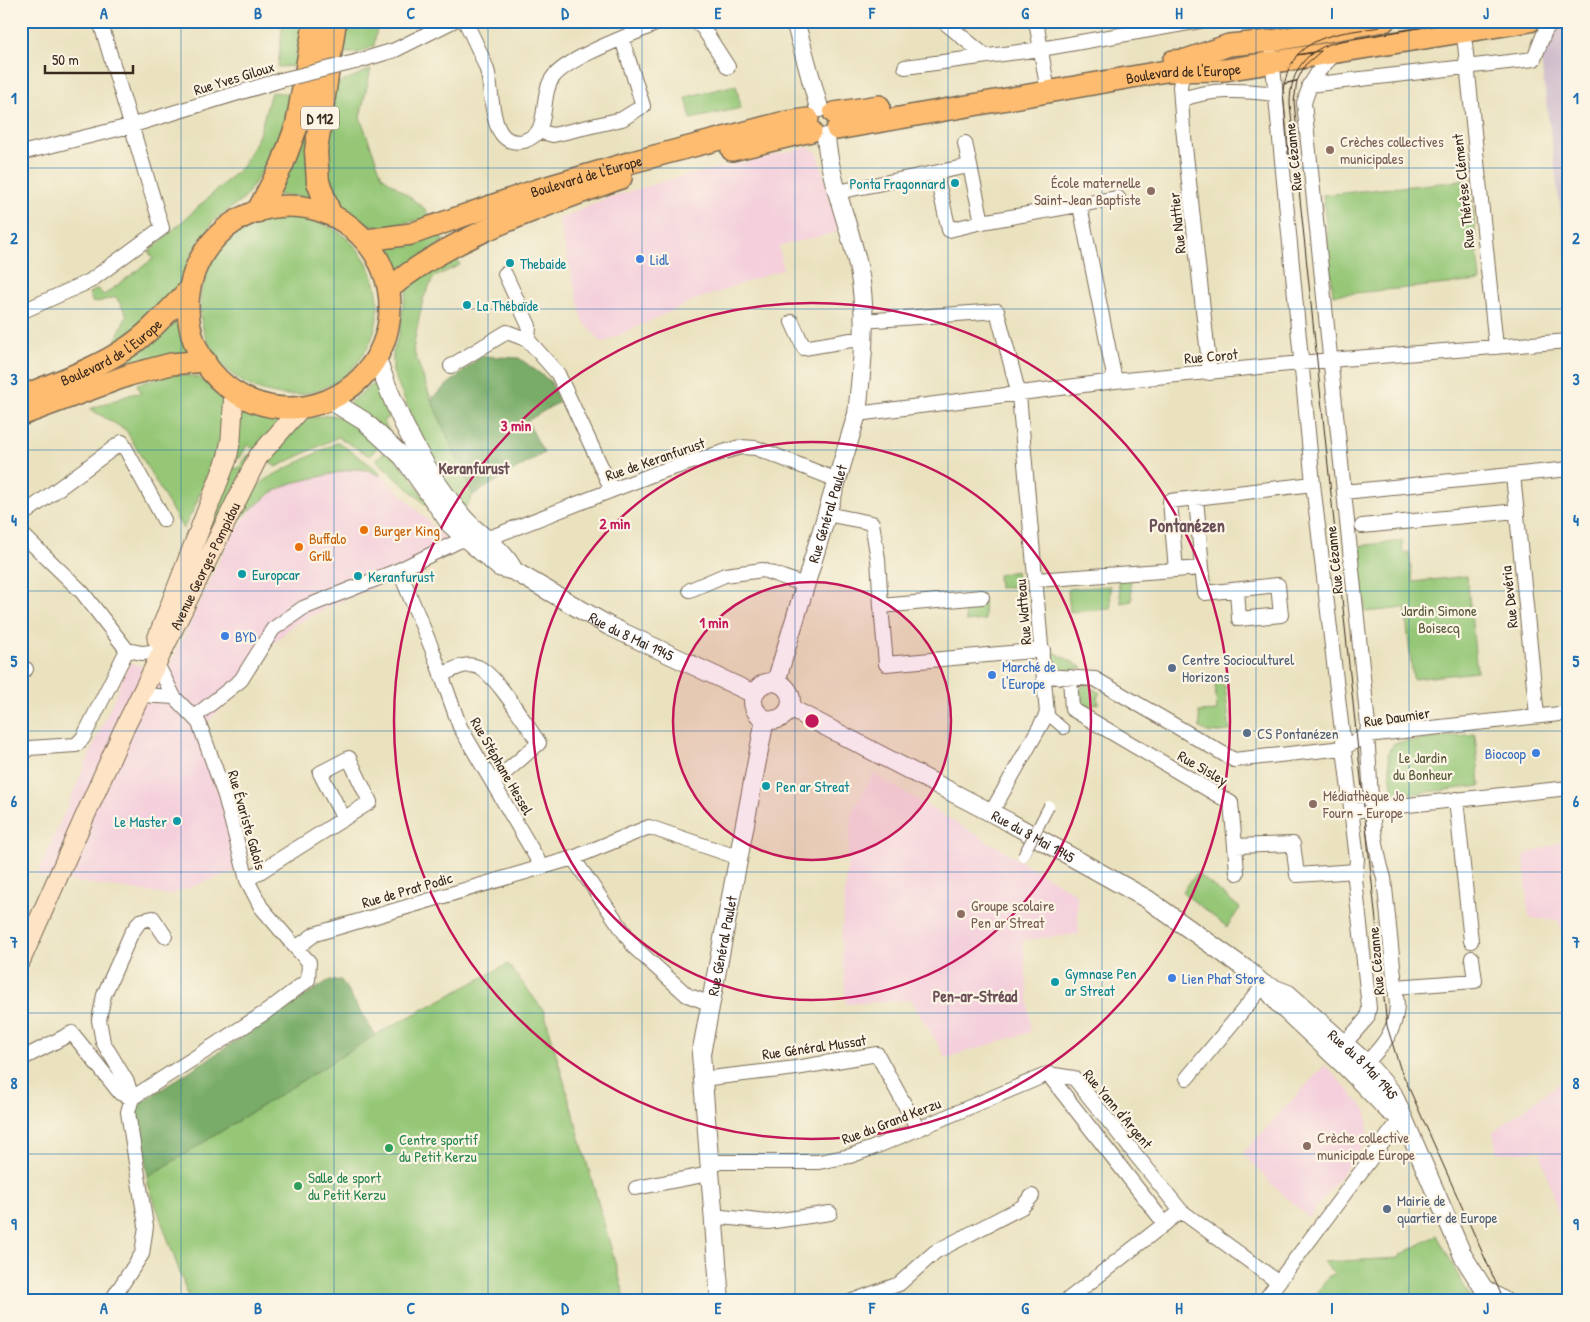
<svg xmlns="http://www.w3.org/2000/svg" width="1590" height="1322" font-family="'Patrick Hand',sans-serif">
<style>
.built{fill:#f4cfdc}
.industrial{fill:#d0bdcc}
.green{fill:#95c777;stroke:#68784a}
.forest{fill:#78ac68;stroke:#5a6b43}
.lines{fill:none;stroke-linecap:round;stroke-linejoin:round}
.pedestrian-casing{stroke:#786a56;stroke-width:12}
.minor-casing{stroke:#786a56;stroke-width:16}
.tertiary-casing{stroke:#786a56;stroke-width:20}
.secondary-casing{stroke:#786a56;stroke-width:21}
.primary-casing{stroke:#786a56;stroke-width:24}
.trunk-casing{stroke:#786a56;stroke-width:25}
.pedestrian{stroke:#fff;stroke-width:10}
.minor{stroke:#fff;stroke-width:14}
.tertiary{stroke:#fff;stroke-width:18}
.secondary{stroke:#fee4c5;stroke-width:19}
.primary{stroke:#fdbc6f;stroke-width:21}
.trunk{stroke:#fdbc6f;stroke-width:22}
.tram{stroke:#3b2a1e;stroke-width:1}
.pedestrian-bridge-casing{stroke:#786a56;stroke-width:12;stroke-linecap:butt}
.minor-bridge-casing{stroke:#786a56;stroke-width:16;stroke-linecap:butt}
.pedestrian-bridge{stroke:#fff;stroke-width:10}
.minor-bridge{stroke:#fff;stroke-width:14}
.grid{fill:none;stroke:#1f6fb2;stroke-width:1;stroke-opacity:0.55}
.ring{fill:none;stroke:#c2185b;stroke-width:2.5}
.education-dot{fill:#8d6e63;stroke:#fcf5e5;stroke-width:2}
.culture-dot{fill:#0f9aa8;stroke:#fcf5e5;stroke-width:2}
.shop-dot{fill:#3f7fe0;stroke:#fcf5e5;stroke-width:2}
.food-dot{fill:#e8710a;stroke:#fcf5e5;stroke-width:2}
.service-dot{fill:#5c6f8a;stroke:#fcf5e5;stroke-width:2}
.leisure-dot{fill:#2e9e5b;stroke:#fcf5e5;stroke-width:2}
.labels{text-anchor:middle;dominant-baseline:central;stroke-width:4.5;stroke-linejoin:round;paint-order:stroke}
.shield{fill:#fcf5e5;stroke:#75675a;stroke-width:1}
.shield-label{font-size:14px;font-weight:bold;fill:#3b2a1e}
.street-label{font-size:15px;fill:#3b2a1e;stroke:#fcf5e5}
.education-label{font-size:15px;fill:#785e54;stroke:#fcf5e5;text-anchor:start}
.culture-label{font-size:15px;fill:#0d838f;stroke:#fcf5e5;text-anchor:start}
.shop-label{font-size:15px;fill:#366cbe;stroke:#fcf5e5;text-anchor:start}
.food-label{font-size:15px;fill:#c56008;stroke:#fcf5e5;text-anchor:start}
.park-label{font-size:15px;fill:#565939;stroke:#fcf5e5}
.service-label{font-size:15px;fill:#4e5e75;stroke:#fcf5e5;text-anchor:start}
.leisure-label{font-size:15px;fill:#27864d;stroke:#fcf5e5;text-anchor:start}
.neighbourhood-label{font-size:16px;font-weight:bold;fill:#6b5058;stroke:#fcf5e5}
.quarter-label{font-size:18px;font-weight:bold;fill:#6b5058;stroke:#fcf5e5}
.centre{fill:#c2185b;stroke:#fcf5e5;stroke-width:2.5}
.ring-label{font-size:15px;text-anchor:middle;font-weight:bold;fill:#c2185b;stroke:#fcf5e5;stroke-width:4.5;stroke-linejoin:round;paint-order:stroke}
.neatline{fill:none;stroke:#1f6fb2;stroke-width:2}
.grid-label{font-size:16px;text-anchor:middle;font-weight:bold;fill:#1f6fb2}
</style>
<rect width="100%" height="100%" fill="#fcf5e5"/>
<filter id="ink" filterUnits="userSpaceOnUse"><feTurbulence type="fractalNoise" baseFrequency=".02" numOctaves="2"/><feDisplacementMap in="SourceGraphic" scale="10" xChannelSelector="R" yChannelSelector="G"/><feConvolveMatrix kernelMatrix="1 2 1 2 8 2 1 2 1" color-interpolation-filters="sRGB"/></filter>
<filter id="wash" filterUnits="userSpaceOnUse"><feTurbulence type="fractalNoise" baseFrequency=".0096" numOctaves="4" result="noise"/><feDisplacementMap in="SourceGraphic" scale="20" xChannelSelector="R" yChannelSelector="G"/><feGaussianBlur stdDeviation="1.12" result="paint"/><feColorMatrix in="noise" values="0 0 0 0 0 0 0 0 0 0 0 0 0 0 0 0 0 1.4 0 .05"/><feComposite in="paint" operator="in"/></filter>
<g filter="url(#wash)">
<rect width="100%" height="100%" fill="#eae2bf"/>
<!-- built -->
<path class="built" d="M809,147L818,154L838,232L779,246L783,269L693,301L602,343L583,321L558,220L607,198L672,179Z
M353,469L368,470L386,479L459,552L337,603L293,625L269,648L255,677L199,730L241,869L168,895L37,876L130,662L165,675L229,540L252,508L271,493L292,483Z
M873,774L1077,894L1079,934L1023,940L1031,1032L946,1058L911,1000L846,1004L841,938L852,812Z
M1560,842L1561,845L1569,842V950L1558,920L1529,918L1524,855Z
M1325,1065L1367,1111L1368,1139L1309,1218L1273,1186L1243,1153Z
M1569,1076V1251L1540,1151L1497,1153L1493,1132Z"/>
<!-- industrial -->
<path class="industrial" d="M1536,21H1569V262H1567Z"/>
<!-- green -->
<path class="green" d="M283,21H305L297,66L278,67Z
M347,21H378L374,46L359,53H344Z
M371,69L360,117L382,176L424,208L430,217C414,221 388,228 372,225C356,223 342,206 331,196L324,133L332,86Z
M736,85L741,108L691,119L686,97Z
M271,92L294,94L273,155L244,199L214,220L193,251L177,289L152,320L111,349L127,315L116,297L93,303L89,293L98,289L104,295L153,259L149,252L243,166L259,135Z
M308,116L316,197L273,195Z
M1470,180L1480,281L1333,295L1323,195Z
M200 306a89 89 0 1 1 178 0a89 89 0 1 1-178 0Z
M439,234L443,241L398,276L386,248Z
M455,254L460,265L434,277L423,299L413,349L431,399L473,495L465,509L448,488L421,438L393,372V352L400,330L403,304L408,288L426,269Z
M178,311L180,333L188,352L131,366L128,362L120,361Z
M174,374L197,377L214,388L226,408L223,449H216L194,509L183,529L126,430L90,409L132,394L141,393L137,384Z
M376,382L389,417L383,421L390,432L348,404Z
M241,408L265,417L283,419L256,450L247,445L240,458L235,459Z
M331,415L349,419L380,443L370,456L338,437L276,467L266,459L287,436L309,418Z
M338,442L379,471L380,476L368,470L353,469L292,483L271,493L238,520L255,489L268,478Z
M387,450L409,474L432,510L376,460Z
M248,455L251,457L204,550L196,555L232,466L238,469Z
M1402,541L1403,553L1409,552L1413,582L1467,576L1477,672L1413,679L1405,608L1365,612L1358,546Z
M1016,571L1018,586L999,588L998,575Z
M1130,578L1132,601L1121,603L1118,580Z
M1110,586L1111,609L1070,612L1068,589Z
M984,601L985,620L966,622L964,603Z
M1051,650L1083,668L1057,671L1053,665Z
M1215,683H1222V686H1225L1230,731L1210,733L1200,728L1199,712L1217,711Z
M1087,685L1100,693L1097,698L1099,703L1085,708L1080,690L1082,686Z
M1475,734L1480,786L1393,796L1388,754L1394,743Z
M1197,873L1240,908L1227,927L1182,892Z
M508,964L544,1011L626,1301H190L148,1184V1177L375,1035Z
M1437,1235L1472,1301H1312L1329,1276L1335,1274L1323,1262L1400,1258V1255Z"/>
<!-- forest -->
<path class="forest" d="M481,356L519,358L550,381L559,402L527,421L544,453L473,495L431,399Z
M341,980L375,1035L148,1177L136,1106L328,981Z"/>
</g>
<g filter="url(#ink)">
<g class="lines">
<defs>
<path id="pedestrian" d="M1047,714L1064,729"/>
<path id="minor" d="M465,21C473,37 481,53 487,70C494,90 487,149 524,141C529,139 536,136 539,130C547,114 542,90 554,76C574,54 635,34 662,21
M695,21L703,28L728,67
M943,21L984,55
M1036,21L1048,92
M1462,32L1465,44L1496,347
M1336,53C1318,70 1311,79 1304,103L1368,725L1367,735C1371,782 1370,834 1384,878L1397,1005C1396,1030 1383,1046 1366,1063
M1272,56L1313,484L1357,859L1355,879L1369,1008L1367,1018L1345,1043
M355,62L395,50L453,21
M905,67L1041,49L1200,21
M1183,69L1180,87L1183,128L1210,373
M1309,85L1534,59L1545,31L1552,21
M1181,100C1210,88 1244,90 1275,94
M538,131L553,135L622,119L643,106L622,39
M965,143L982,222
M21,153L130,126L281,80
M936,174L949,230L982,222L1118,198
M837,192L969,166
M1080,206L1115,381
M505,274L529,326L528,340
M21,312L90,281L162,228L100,21
M863,321L997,311L1019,395L1047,714L991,813
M792,322L804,348L851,340L862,341
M451,366L507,332L528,340L558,374L612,490
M857,414L1115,381L1342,359L1569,341
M1513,475L1537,716
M1344,492L1569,469
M826,514L872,523L878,559L881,606L982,597
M21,516L122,442L164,520
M1362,526L1517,511
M21,533L82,592L127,650L142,653L152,652
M484,538L494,536L659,472L740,447L756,448L837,480
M1202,568L1205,593L1278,585L1281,615L1239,619L1237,590
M399,570L432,649L460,727L542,867
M1176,570L1170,501L1313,484
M1036,580L1202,568L1196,498
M690,590L725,575L763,570L805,585
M881,606L886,664L1043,650
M157,664L174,697L199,723L225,796L247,880L261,907L296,948
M21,672L26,669
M441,675C451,671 466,661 478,667C497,675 526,725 539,743L493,783
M1044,676L1095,679L1234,760L1343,748L1367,735L1569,713
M1070,677L1072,709L1231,803L1235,846L1293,844L1297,875L1356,871
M141,695L174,697
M194,717L241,680L273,629L303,608L399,570L465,538
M21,755L29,748L76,745L83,738L127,650
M1456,799L1471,941
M1351,811L1569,788
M1235,846L1237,873
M573,858L635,948L687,995L711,1004
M247,880L370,802L349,758L320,773L344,819
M1395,987L1475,981L1472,958
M23,1058L72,1033L120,1093L132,1098
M1187,1078L1264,985
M702,1079L796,1068L877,1054L918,1129
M132,1098L127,1082L103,1042L99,1020L104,995L131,934L140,921L153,918L165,936
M708,1162H819L850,1156L875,1147L1048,1074
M636,1188L709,1174
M713,1216L768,1222L830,1213
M1165,1224L1048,1074L1074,1078L1181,1211L1278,1282
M111,1301L142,1254L146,1226L128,1112L132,1098L266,1012L308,980L309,962L296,948L315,934L573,858L649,827L740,858
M852,1301L899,1284L935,1252L1022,1207L1032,1196
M1066,1301L1181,1211
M1264,1301L1402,1117"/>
<g id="tertiary">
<path d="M795,21L819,108"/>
<path d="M377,359C397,416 423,470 462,516C478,536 503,547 514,571"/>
<path id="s1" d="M330,400L364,421L403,457L451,525L465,538L499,567L514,571L609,626L754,694"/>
<circle cx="772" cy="701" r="19"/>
<path id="s2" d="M776,682L857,414C862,368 868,317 859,270C850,225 830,183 826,137"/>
<path id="s3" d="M790,708L1009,822L1147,899L1250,972L1264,985L1279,1004L1347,1068L1389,1111L1402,1117"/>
<path id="s4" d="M1265,985L1288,994L1366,1063L1393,1094L1463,1256L1484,1289L1504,1301"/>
<path id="s5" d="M720,1301L701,1054L765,719"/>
</g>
<g id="secondary">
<path d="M157,639L227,459L231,439L234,391"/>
<path id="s6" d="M21,960L122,733L258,457L300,409"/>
</g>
<g id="primary">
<path d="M1173,61L1186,60L1229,45L1271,41L1384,21"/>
<path d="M834,113L879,106"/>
<path id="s7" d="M837,129L1166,71L1225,70L1530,21"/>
<path d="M732,150L811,131"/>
<circle cx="289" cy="307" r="101"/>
<path id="s8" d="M367,240L411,234L537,190L632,162L781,123L808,119"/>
<path d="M390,288C451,236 545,206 621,178"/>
<path id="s9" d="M21,397C55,382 94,370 125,349C150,333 169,310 189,290"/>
<path d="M21,415L129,375L171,364L205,361"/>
</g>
<path id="trunk" d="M258,211L282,165L297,125L315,21
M330,214L318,182L316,151L335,21"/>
</defs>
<!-- pedestrian casing -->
<use href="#pedestrian" class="pedestrian-casing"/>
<!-- minor casing -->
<use href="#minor" class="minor-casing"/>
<!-- tertiary casing -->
<use href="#tertiary" class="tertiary-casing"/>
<!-- secondary casing -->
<use href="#secondary" class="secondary-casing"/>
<!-- primary casing -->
<use href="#primary" class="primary-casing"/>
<!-- trunk casing -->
<use href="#trunk" class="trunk-casing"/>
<!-- pedestrian -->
<use href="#pedestrian" class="pedestrian"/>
<!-- minor -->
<use href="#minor" class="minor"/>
<!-- tertiary -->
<use href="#tertiary" class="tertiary"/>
<!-- secondary -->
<use href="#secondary" class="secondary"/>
<!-- primary -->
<use href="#primary" class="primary"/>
<!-- trunk -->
<use href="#trunk" class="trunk"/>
<!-- tram -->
<path class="tram" d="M1462,21L1341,41C1307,48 1290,70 1290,104L1387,1026L1400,1068L1504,1301
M1454,26L1487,21
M1321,51L1305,65L1297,81L1284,84L1289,68L1297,55Z
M1312,53L1297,55C1319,32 1351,32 1380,27
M1297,81L1294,102L1299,153L1288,154L1283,91L1284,84Z"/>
<defs>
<path id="pedestrian-bridge" d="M1023,856L1049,806"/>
<path id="minor-bridge" d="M281,80L355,62"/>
</defs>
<!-- pedestrian-bridge casing -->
<use href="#pedestrian-bridge" class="pedestrian-bridge-casing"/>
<!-- minor-bridge casing -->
<use href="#minor-bridge" class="minor-bridge-casing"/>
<!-- pedestrian-bridge -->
<use href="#pedestrian-bridge" class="pedestrian-bridge"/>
<!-- minor-bridge -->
<use href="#minor-bridge" class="minor-bridge"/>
</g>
</g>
<!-- grid -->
<path class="grid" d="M181,21V1301M334,21V1301M488,21V1301M642,21V1301M795,21V1301M948,21V1301M1102,21V1301M1256,21V1301M1409,21V1301M21,168H1569M21,309H1569M21,450H1569M21,591H1569M21,731H1569M21,872H1569M21,1013H1569M21,1154H1569"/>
<!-- distance rings -->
<circle cx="812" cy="721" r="139" fill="#c2185b" fill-opacity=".12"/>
<g class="ring">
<circle cx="812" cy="721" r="139"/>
<circle cx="812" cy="721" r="279"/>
<circle cx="812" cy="721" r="418"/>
</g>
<!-- markers -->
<g class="education-dot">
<circle cx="1330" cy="150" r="5"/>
<circle cx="1151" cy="191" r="5"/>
<circle cx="1313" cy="804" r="5"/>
<circle cx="961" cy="914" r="5"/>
<circle cx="1307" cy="1146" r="5"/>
</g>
<g class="culture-dot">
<circle cx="955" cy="183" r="5"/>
<circle cx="510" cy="263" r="5"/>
<circle cx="467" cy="305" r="5"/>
<circle cx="242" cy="574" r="5"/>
<circle cx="358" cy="576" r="5"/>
<circle cx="766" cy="786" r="5"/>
<circle cx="177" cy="821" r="5"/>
<circle cx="1055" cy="982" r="5"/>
</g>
<g class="shop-dot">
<circle cx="640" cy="259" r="5"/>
<circle cx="225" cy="636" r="5"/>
<circle cx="992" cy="675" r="5"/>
<circle cx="1536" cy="753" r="5"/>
<circle cx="1172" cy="978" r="5"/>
</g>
<g class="food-dot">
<circle cx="364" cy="530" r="5"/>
<circle cx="299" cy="547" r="5"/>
</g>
<g class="service-dot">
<circle cx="1172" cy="668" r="5"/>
<circle cx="1247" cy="733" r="5"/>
<circle cx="1387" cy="1209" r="5"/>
</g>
<g class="leisure-dot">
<circle cx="389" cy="1148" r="5"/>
<circle cx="298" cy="1186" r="5"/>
</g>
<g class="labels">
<!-- shield labels -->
<rect class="shield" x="301" y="106.5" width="38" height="23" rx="4"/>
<g class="shield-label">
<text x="320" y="118">D 112</text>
</g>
<!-- street labels -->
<g class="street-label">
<text stroke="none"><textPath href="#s7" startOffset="351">Boulevard de l'Europe</textPath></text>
<text transform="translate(234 78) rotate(-17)">Rue Yves Giloux</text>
<text transform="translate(1293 157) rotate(-96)">Rue Cézanne</text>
<text stroke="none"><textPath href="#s8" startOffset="229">Boulevard de l'Europe</textPath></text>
<text transform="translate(1463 191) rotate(-96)">Rue Thérèse Clément</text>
<text transform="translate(1177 223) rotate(-96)">Rue Nattier</text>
<text stroke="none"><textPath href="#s9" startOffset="101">Boulevard de l'Europe</textPath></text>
<text transform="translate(1211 356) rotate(-5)">Rue Corot</text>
<text transform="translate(655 459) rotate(-19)">Rue de Keranfurust</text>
<text stroke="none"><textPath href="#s2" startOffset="176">Rue Général Paulet</textPath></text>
<text transform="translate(1334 560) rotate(-96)">Rue Cézanne</text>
<text stroke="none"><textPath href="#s6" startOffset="435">Avenue Georges Pompidou</textPath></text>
<text transform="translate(1509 597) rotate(-96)">Rue Devéria</text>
<text transform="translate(1023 612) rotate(-95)">Rue Watteau</text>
<text stroke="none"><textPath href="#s1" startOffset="390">Rue du 8 Mai 1945</textPath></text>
<text transform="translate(1397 717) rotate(-8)">Rue Daumier</text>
<text transform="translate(502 766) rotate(60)">Rue Stéphane Hessel</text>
<text transform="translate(1203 768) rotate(30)">Rue Sisley</text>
<text transform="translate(247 820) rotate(74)">Rue Évariste Galois</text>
<text stroke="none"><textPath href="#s3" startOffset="275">Rue du 8 Mai 1945</textPath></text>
<text transform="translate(407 890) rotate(-16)">Rue de Prat Podic</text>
<text stroke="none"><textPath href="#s5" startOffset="358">Rue Général Paulet</textPath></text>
<text transform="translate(1376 961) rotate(-95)">Rue Cézanne</text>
<text transform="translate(814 1047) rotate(-8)">Rue Général Mussat</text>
<text stroke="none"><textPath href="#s4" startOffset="128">Rue du 8 Mai 1945</textPath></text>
<text transform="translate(1118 1109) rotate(50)">Rue Yann d'Argent</text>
<text transform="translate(891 1121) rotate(-21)">Rue du Grand Kerzu</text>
</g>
<!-- education labels -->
<g class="education-label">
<text x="1340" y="141">Crèches collectives<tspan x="1340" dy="17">municipales</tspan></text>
<text x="1141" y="182" text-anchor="end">École maternelle<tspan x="1141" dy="17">Saint-Jean Baptiste</tspan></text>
<text x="1323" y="795">Médiathèque Jo<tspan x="1323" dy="17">Fourn - Europe</tspan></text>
<text x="971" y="905">Groupe scolaire<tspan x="971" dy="17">Pen ar Streat</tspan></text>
<text x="1317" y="1137">Crèche collective<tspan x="1317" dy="17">municipale Europe</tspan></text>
</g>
<!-- culture labels -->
<g class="culture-label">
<text x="945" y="183" text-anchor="end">Ponta Fragonnard</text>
<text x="520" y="263">Thebaide</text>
<text x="477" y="305">La Thébaïde</text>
<text x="252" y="574">Europcar</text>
<text x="368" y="576">Keranfurust</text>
<text x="776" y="786">Pen ar Streat</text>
<text x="167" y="821" text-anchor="end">Le Master</text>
<text x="1065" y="973">Gymnase Pen<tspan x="1065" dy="17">ar Streat</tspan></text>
</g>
<!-- shop labels -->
<g class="shop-label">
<text x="650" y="259">Lidl</text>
<text x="235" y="636">BYD</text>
<text x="1002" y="666">Marché de<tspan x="1002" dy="17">l'Europe</tspan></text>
<text x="1526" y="753" text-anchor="end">Biocoop</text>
<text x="1182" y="978">Lien Phat Store</text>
</g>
<!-- food labels -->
<g class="food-label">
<text x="374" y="530">Burger King</text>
<text x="309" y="538">Buffalo<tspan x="309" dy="17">Grill</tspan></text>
</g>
<!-- park labels -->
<g class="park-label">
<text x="1439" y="610">Jardin Simone<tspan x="1439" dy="17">Boisecq</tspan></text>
<text x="1423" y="757">Le Jardin<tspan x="1423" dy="17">du Bonheur</tspan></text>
</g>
<!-- service labels -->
<g class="service-label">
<text x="1182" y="659">Centre Socioculturel<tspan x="1182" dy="17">Horizons</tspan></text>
<text x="1257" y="733">CS Pontanézen</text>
<text x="1397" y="1200">Mairie de<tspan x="1397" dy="17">quartier de Europe</tspan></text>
</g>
<!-- leisure labels -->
<g class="leisure-label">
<text x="399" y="1139">Centre sportif<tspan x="399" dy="17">du Petit Kerzu</tspan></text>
<text x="308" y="1177">Salle de sport<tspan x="308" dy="17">du Petit Kerzu</tspan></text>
</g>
<!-- neighbourhood labels -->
<g class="neighbourhood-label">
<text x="474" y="468">Keranfurust</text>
<text x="975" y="996">Pen-ar-Stréad</text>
</g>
<!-- quarter labels -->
<g class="quarter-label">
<text x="1187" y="525">Pontanézen</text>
</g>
</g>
<circle cx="812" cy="721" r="8" class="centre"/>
<g class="ring-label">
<text x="516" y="431">3 min</text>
<text x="615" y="529">2 min</text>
<text x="714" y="628">1 min</text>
</g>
<!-- margin -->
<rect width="1590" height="1322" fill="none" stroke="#fcf5e5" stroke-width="55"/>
<!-- scale -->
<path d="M45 65v8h88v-8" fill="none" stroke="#3b2a1e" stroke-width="2.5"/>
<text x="52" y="65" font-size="15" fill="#3b2a1e" stroke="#fcf5e5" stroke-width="4" paint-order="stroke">50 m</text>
<rect x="28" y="28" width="1534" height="1266" class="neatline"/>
<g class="grid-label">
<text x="104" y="19">A</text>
<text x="258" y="19">B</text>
<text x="411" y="19">C</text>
<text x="565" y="19">D</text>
<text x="718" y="19">E</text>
<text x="872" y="19">F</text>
<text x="1025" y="19">G</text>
<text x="1179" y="19">H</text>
<text x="1332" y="19">I</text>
<text x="1486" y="19">J</text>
<text x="14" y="104">1</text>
<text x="1576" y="104">1</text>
<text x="14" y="244">2</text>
<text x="1576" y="244">2</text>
<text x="14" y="385">3</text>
<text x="1576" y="385">3</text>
<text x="14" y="526">4</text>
<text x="1576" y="526">4</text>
<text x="14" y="667">5</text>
<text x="1576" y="667">5</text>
<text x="14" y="807">6</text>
<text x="1576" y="807">6</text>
<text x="14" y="948">7</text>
<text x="1576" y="948">7</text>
<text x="14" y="1089">8</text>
<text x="1576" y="1089">8</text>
<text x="14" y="1230">9</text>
<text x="1576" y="1230">9</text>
<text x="104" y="1314">A</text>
<text x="258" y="1314">B</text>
<text x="411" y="1314">C</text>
<text x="565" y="1314">D</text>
<text x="718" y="1314">E</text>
<text x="872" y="1314">F</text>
<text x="1025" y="1314">G</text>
<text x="1179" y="1314">H</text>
<text x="1332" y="1314">I</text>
<text x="1486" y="1314">J</text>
</g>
</svg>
